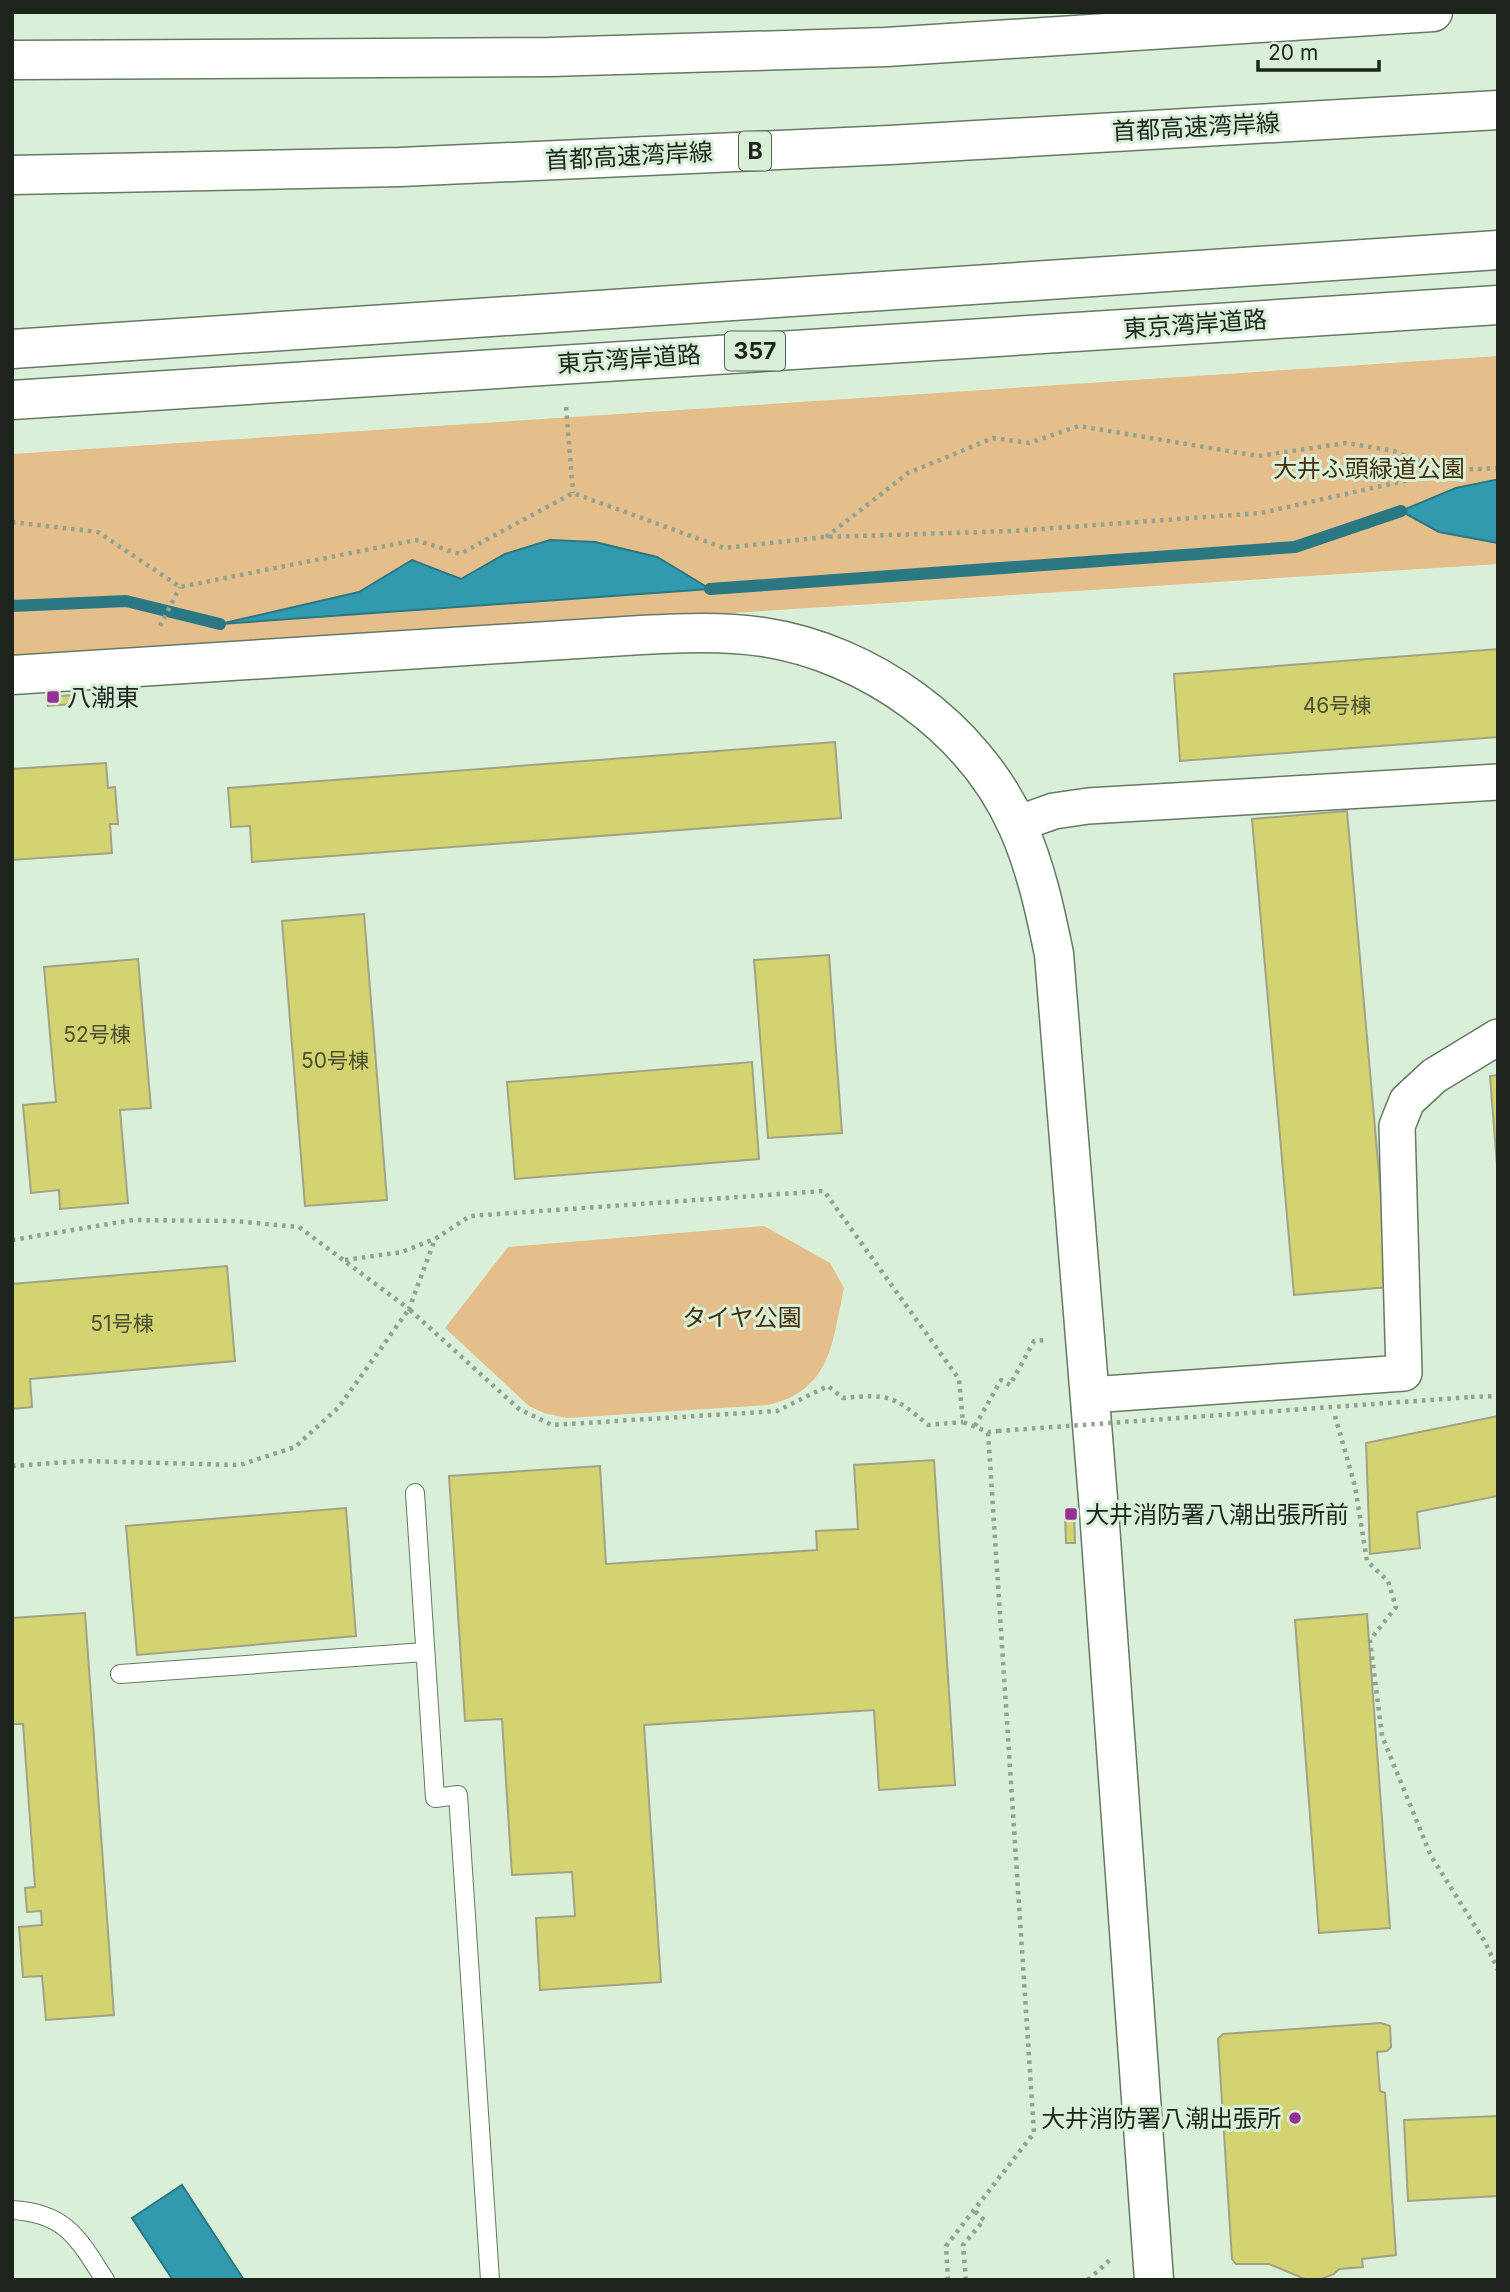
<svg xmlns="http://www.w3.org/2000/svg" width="1510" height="2292" font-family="Inter,'Noto Sans JP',sans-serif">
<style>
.green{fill:#e4be8b}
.water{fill:#329aae;stroke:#2b7782;stroke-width:2}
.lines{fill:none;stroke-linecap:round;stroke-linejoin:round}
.stream{stroke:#2b7782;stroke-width:12}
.building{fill:#d4d372;stroke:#a2a386;stroke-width:2}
.lane-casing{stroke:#657964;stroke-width:20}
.street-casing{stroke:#657964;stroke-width:38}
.secondary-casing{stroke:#657964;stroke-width:41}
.highway-casing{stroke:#657964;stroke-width:41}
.path{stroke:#92a391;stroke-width:4.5;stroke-dasharray:3.5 5;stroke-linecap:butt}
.lane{stroke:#fff;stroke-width:18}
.street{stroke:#fff;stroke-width:35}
.secondary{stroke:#fff;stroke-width:38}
.highway{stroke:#fff;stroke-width:38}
.path-bridge{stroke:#92a391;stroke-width:4.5;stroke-dasharray:3.5 5;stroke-linecap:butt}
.poi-dot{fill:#962f93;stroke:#d9efd7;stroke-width:2.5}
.labels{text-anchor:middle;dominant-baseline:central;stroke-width:6;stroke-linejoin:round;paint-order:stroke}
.number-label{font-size:21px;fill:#4a5032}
.shield{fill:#d9efd7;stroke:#556154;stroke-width:2}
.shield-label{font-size:23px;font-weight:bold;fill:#1c241c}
.street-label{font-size:24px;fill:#1c241c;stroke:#d9efd7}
.park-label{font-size:24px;fill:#462f0a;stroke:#d9efd7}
.poi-label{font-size:24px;fill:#1c241c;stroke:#d9efd7;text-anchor:start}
</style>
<rect width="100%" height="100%" fill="#d9efd7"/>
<!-- green -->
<path class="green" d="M1498,356V564L12,659V454Z
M764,1226L830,1263L844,1288C832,1342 832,1390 768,1405L567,1418L544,1413L529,1406L445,1328L508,1247Z"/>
<!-- water -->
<path class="water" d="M1495,480H1498V543L1439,532L1401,511L1456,488Z
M550,540L595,542L657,557L710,589L220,624L359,592L412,560L461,579L505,554Z
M182,2185L244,2280H173L132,2218Z"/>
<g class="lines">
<!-- stream -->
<path class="stream" d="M710,589L1295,547L1401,511
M12,606L126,601L220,624"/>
</g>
<!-- building -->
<path class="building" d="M1498,649V737L1180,761L1174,674Z
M73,695V704L48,706V697Z
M835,742L841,818L252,862L250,826L231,827L228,788Z
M106,763L108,788L115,787L118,824H110L112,853L12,860V769Z
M1347,811L1389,1287L1294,1295L1252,819Z
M364,914L387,1200L305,1206L282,921Z
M829,955L842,1133L768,1138L754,960Z
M138,959L151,1108L120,1110L128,1203L60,1209L59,1190L31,1193L23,1105L56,1102L44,967Z
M752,1062L759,1159L515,1179L507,1082Z
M1498,1075V1178L1490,1076Z
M227,1266L235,1361L30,1379L32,1407L12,1409V1284Z
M1498,1416V1496L1417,1512L1420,1548L1370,1554L1366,1443Z
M934,1460L955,1785L879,1790L874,1710L644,1725L661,1982L540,1990L536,1918L575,1916L572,1872L512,1875L502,1719L465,1721L449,1476L600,1466L606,1564L817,1550L816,1531L858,1529L854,1465Z
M346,1508L356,1636L137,1655L126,1526Z
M1074,1512L1075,1543H1066L1065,1513Z
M85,1613L114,2015L46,2020L42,1976L23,1977L19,1927L42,1925L41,1911L27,1912L25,1888L35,1887L23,1724H12V1618Z
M1367,1614L1390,1928L1319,1933L1295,1620Z
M1381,2023L1390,2026L1391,2047L1387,2051L1377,2052L1380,2091L1385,2093L1396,2255L1362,2259L1363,2267L1339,2269L1334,2274L1319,2280L1305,2279L1269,2264H1236L1232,2259L1218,2039L1223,2034Z
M1498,2116V2196L1408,2201L1404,2120Z"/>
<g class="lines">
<defs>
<path id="lane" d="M415,1493L435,1798L458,1795L490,2280
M120,1674L425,1652
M12,2210C66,2213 78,2238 105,2280"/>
<path id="street" d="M1017,824L1054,811L1088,806L1498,782
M1090,1395L1404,1373L1397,1126L1407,1101L1434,1076L1498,1037"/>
<path id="secondary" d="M12,675L641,635C682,633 723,631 763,637C869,653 974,728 1018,827C1036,868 1045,910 1054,954L1099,1511L1154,2280"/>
<path id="highway" d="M12,60L549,57L886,47L1433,12
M12,175L400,167L890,145L1498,110
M12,349L1498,250
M12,400L1498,305"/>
</defs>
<!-- lane casing -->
<use href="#lane" class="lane-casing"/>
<!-- street casing -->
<use href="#street" class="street-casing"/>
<!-- secondary casing -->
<use href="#secondary" class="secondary-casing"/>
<!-- highway casing -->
<use href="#highway" class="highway-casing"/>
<!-- path -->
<path class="path" d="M566,407L573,493
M12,522L98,532L180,587L416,540L460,554L573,493L724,548L825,537L1013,531L1261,513L1453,470L1498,468
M826,537L908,473L993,438L1029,443L1079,426L1258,456L1346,443L1394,451L1428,465L1449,469
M160,626L180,587
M12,1240L133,1220L234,1221L299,1227L409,1309L435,1239L470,1216L824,1191L959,1379L963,1422L988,1432L998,1431
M345,1260L402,1252L434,1239
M1471,1397L1498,1396
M1335,1416L1355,1486L1367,1561L1388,1581L1396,1607L1370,1640L1382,1736L1431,1856L1485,1942L1498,1970
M975,1426L1001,1380L1010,1385L1034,1341L1048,1340
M12,1466L83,1461L240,1465L295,1447L339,1407L409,1309L519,1409L552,1425L777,1411L828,1386L843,1398C889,1394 893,1395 928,1425L963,1422
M948,2280L946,2246L1034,2133L988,1432
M966,2280L963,2245L984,2220L974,2210
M1088,2280L1113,2257"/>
<!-- lane -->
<use href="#lane" class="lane"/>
<!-- street -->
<use href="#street" class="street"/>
<!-- secondary -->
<use href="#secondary" class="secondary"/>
<!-- highway -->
<use href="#highway" class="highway"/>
<!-- path-bridge -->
<path class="path-bridge" d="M998,1431L1471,1397"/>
</g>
<!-- markers -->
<g class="poi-dot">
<rect x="46" y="690" width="14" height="14" rx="3.5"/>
<rect x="1064" y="1507" width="14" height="14" rx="3.5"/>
<circle cx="1295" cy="2118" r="7"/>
</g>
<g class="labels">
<!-- number labels -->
<g class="number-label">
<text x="1337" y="705">46号棟</text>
<text x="97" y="1034">52号棟</text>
<text x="335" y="1060">50号棟</text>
<text x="122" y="1323">51号棟</text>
</g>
<!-- shield labels -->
<g class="shield">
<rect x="739" y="131.5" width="32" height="39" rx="5"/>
<rect x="725" y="331.5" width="60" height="39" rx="5"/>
</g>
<g class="shield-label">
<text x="755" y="151">B</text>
<text x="755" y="351">357</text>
</g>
<!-- street labels -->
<g class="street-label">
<text transform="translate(1196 127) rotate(-3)">首都高速湾岸線</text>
<text transform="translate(629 156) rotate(-3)">首都高速湾岸線</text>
<text transform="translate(1195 324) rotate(-4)">東京湾岸道路</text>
<text transform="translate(629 359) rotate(-4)">東京湾岸道路</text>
</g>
<!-- park labels -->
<g class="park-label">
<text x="1369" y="468">大井ふ頭緑道公園</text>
<text x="742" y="1317">タイヤ公園</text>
</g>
<!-- poi labels -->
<g class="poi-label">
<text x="67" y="697">八潮東</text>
<text x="1085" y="1514">大井消防署八潮出張所前</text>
<text x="1281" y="2118" text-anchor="end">大井消防署八潮出張所</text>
</g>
</g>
<!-- border -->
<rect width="1510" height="2292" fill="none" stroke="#1c241c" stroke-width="28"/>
<!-- scale -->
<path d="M1258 60v10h121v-10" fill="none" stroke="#1c241c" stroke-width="3.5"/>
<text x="1268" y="60" font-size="21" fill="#1c241c" stroke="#d9efd7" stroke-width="5" paint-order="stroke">20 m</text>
</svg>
